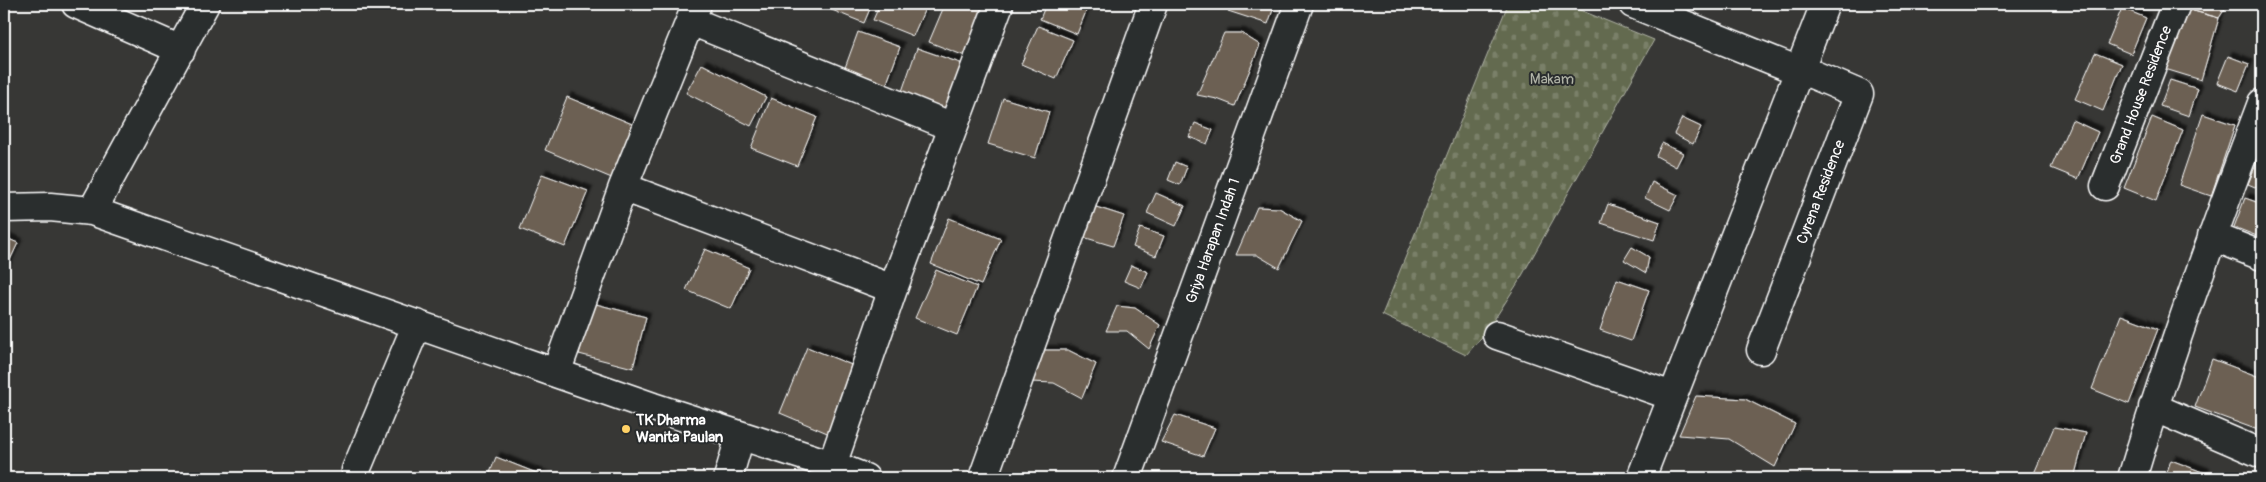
<svg xmlns="http://www.w3.org/2000/svg" width="2266" height="482" font-family="Pangolin,sans-serif">
<style>
.cemetery{fill:url(#cemetery-stones);stroke:#b1b4a7}
.building{fill:#6c6052;stroke:#fff;filter:url(#shadow)}
.lines{fill:none;stroke-linecap:round;stroke-linejoin:round}
.minor-casing{stroke:#fff;stroke-width:31}
.minor{stroke:#2a2d2e;stroke-width:28}
.poi-dot{fill:#ffd166;stroke:#2a2d2e;stroke-width:2}
.labels{text-anchor:middle;dominant-baseline:central;stroke-width:4;stroke-linejoin:round;paint-order:stroke}
.park-label{font-size:15px;fill:#b1b4a7;stroke:#2a2d2e}
.street-label{font-size:15px;fill:#fff;stroke:#2a2d2e}
.poi-label{font-size:15px;font-weight:bold;fill:#fff;stroke:#2a2d2e;text-anchor:start}
</style>
<defs>
<pattern id="cemetery-stones" width="16" height="16" patternUnits="userSpaceOnUse" patternTransform="scale(1.25)"><rect width="16" height="16" fill="#636a4f"/><path d="M2 7V4a2 2 0 0 1 4 0v3zM10 15v-3a2 2 0 0 1 4 0v3z" fill="#7a8069"/></pattern>
<filter id="shadow"><feDropShadow dx="4.5" dy="-4.5" stdDeviation="1" flood-color="#0009"/></filter>
</defs>
<rect width="100%" height="100%" fill="#373735"/>
<filter id="ink" filterUnits="userSpaceOnUse"><feTurbulence type="fractalNoise" baseFrequency=".02" numOctaves="2"/><feDisplacementMap in="SourceGraphic" scale="10" xChannelSelector="R" yChannelSelector="G"/><feConvolveMatrix kernelMatrix="1 2 1 2 8 2 1 2 1" color-interpolation-filters="sRGB"/></filter>
<g filter="url(#ink)">
<!-- cemetery -->
<path class="cemetery" d="M1508,4H1565L1654,40L1519,281L1487,331L1466,355L1382,315Z"/>
<!-- building -->
<path class="building" d="M817,4H872L864,23Z
M880,4H927L913,36L873,20Z
M945,4H987L965,56L929,42Z
M1046,4H1089L1077,34L1040,19Z
M1230,4H1275L1268,24L1228,11Z
M2184,4H2228L2219,18L2183,8Z
M2122,8L2146,18L2131,54L2107,44Z
M2183,8L2219,18L2201,80L2165,69Z
M1038,26L1073,40L1056,79L1021,64Z
M858,32L900,47L884,91L842,76Z
M1224,33H1241L1260,45L1235,106L1217,99L1197,95Z
M917,48L963,64L946,113L900,97Z
M2095,53L2122,64L2103,111L2075,99Z
M2228,56L2249,64L2238,91L2217,83Z
M702,64L766,97L751,126L686,93Z
M2170,80L2198,89L2189,116L2160,106Z
M567,97L637,126L614,179L545,150Z
M771,98L817,117L797,166L751,148Z
M1003,98L1049,112L1035,158L988,144Z
M2203,114L2235,125L2211,196L2179,185Z
M2152,117L2183,130L2156,201L2124,188Z
M1682,118L1701,127L1693,144L1674,134Z
M2072,120L2098,132L2078,179L2051,168Z
M1195,123L1213,130L1207,144L1189,137Z
M1662,143L1683,153L1676,167L1656,156Z
M2262,150V190L2248,184Z
M1175,162L1187,167L1180,185L1168,180Z
M542,174L588,191L565,247L520,229Z
M1652,182L1678,195L1670,210L1645,198Z
M1156,193L1185,206L1176,226L1147,213Z
M2245,198L2262,204V238L2234,227Z
M1608,204L1660,222L1654,240L1601,223Z
M1093,206L1124,216L1113,246L1083,237Z
M1257,207L1279,208L1302,221L1279,268L1257,255H1236Z
M949,218L1001,239L981,285L931,264Z
M1140,228L1164,236L1156,256L1133,247Z
M4,237L18,243L4,273Z
M1632,247L1649,257L1646,273L1624,260Z
M705,249L749,268L731,309L686,290Z
M1131,265L1148,272L1141,288L1124,281Z
M936,270L977,287L957,335L915,318Z
M1617,279L1649,290L1631,341L1600,330Z
M592,303L646,317L633,368L579,354Z
M1117,306L1135,308L1160,325L1149,349L1127,331H1106Z
M2121,315L2158,329L2129,404L2092,389Z
M807,347L859,368L832,435L780,413Z
M1043,350H1068L1096,364L1082,398L1054,383L1031,382Z
M2212,359L2262,378V418L2258,430L2195,407Z
M1696,396L1745,399L1795,424L1775,467L1729,439L1679,435Z
M1175,415L1215,428L1203,456L1161,442Z
M2054,427L2086,433L2074,478H2032Z
M496,457L549,478H488Z
M2171,460L2205,473L2204,478H2165Z"/>
<g class="lines">
<defs>
<path id="minor" d="M76,4L181,50
M1633,4L1799,71
M691,21L953,127
M2105,186L2176,4
M623,187L893,289
M4,208L50,207L92,211L653,407L832,465L865,478
M92,211L205,4
M2212,236L2262,256
M1497,335L1672,396
M1761,350L1859,94L1800,69
M556,373L623,187L697,4
M2153,407L2262,454
M832,465L893,289L999,4
M356,470L417,324
M728,478L740,437
M983,478L1153,4
M1127,478L1299,4
M1641,478L1825,4
M2132,478C2170,351 2215,227 2262,103"/>
</defs>
<!-- minor casing -->
<use href="#minor" class="minor-casing"/>
<!-- minor -->
<use href="#minor" class="minor"/>
</g>
</g>
<!-- markers -->
<circle class="poi-dot" cx="626" cy="429" r="5"/>
<g class="labels">
<!-- park labels -->
<g class="park-label">
<text x="1552" y="79">Makam</text>
</g>
<!-- street labels -->
<g class="street-label">
<text transform="translate(2141 95) rotate(-69)">Grand House Residence</text>
<text transform="translate(1821 192) rotate(-69)">Cyrena Residence</text>
<text transform="translate(1213 241) rotate(-70)">Griya Harapan Indah 1</text>
</g>
<!-- poi labels -->
<g class="poi-label">
<text x="636" y="420">TK Dharma<tspan x="636" dy="17">Wanita Paulan</tspan></text>
</g>
</g>
<!-- margin -->
<rect width="2266" height="482" fill="none" stroke="#2a2d2e" stroke-width="20"/>
<rect x="10" y="10" width="2246" height="462" fill="none" stroke="#fff" stroke-width="2" filter="url(#ink)"/>
</svg>
